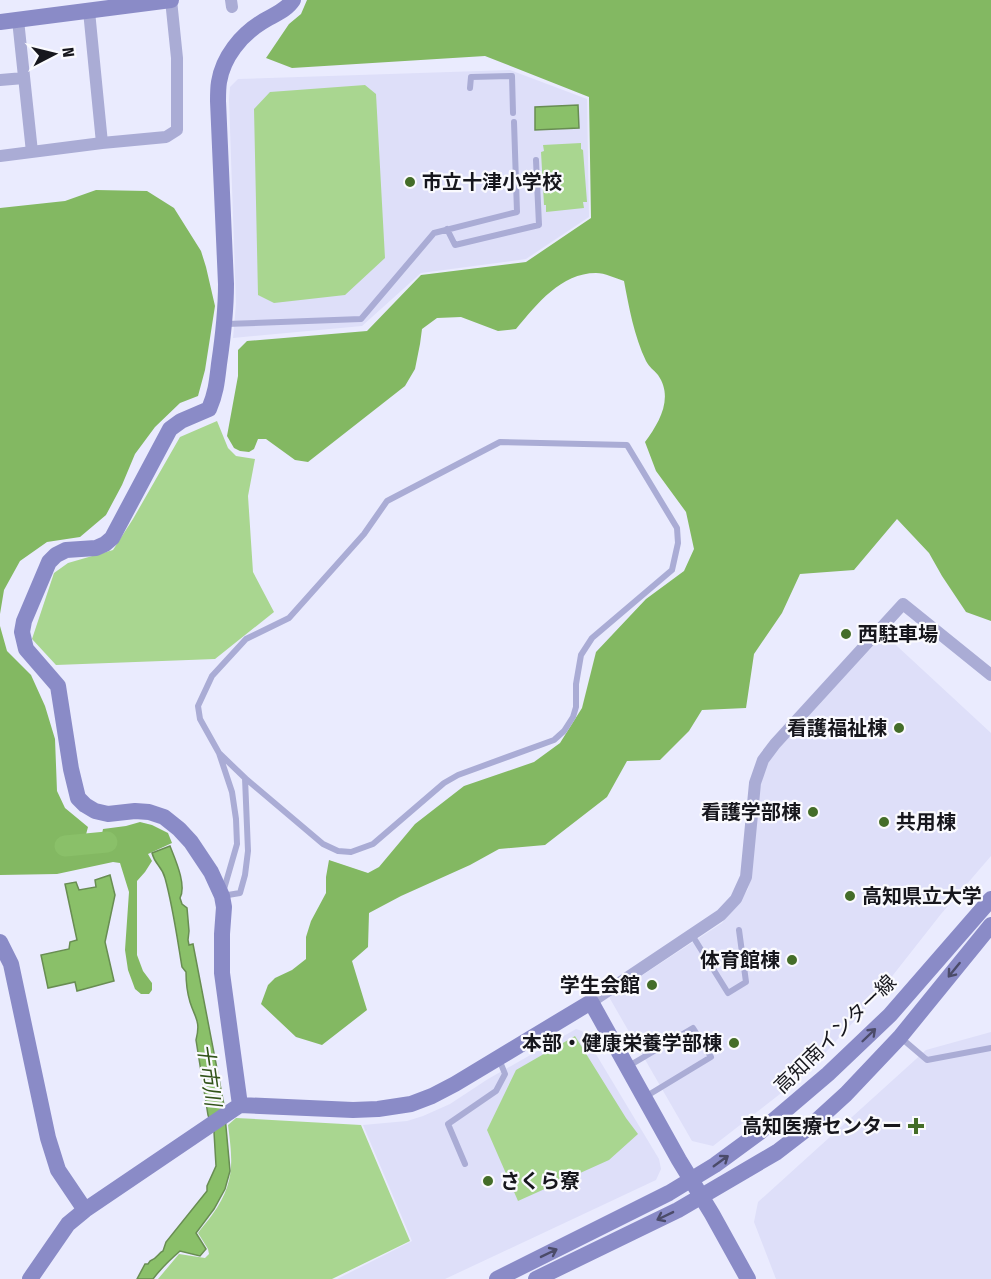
<svg xmlns="http://www.w3.org/2000/svg" width="991" height="1279" font-family="'Fira Sans Condensed','Noto Sans JP',sans-serif">
<style>
.built{fill:#dedff9}
.green{fill:#a9d690}
.forest{fill:#83b862}
.water{fill:#8ac069;stroke:#688d52;stroke-width:1.5}
.lines{fill:none;stroke-linecap:round;stroke-linejoin:round}
.river{stroke:#8ac069;stroke-width:21}
.lane{stroke:#aaacd5;stroke-width:6}
.street{stroke:#aaacd5;stroke-width:12}
.secondary{stroke:#8a8bc7;stroke-width:16}
.oneway{stroke:#4b4b69}
.poi-dot{fill:#446d29;stroke:#fafafe;stroke-width:2}
.labels{text-anchor:middle;dominant-baseline:central;stroke-width:4.5;stroke-linejoin:round;paint-order:stroke}
.poi-label{font-size:20px;font-weight:bold;fill:#17171d;stroke:#fafafe;text-anchor:end}
.street-label{font-size:20px;fill:#17171d;stroke:#fafafe}
.water-label{font-size:21px;font-style:italic;fill:#315318;stroke:#fafafe}
</style>
<rect width="100%" height="100%" fill="#eaebfe"/>
<!-- built -->
<path class="built" d="M510,70L587,99L589,217L526,259L421,273L362,326L233,338L236,304L229,99L230,87L238,79Z
M884,634L991,733V856L941,914L875,998L807,1073L713,1146L692,1141L609,997L722,923L738,904L748,889L752,873L758,795L765,769L771,757Z
M576,1029L582,1031L659,1159L661,1169L656,1180L445,1279H337L412,1241L363,1125L407,1121L423,1116L450,1104L488,1079Z
M991,1032V1279H776L754,1222L758,1202L926,1050Z"/>
<!-- green -->
<path class="green" d="M365,85L376,94L385,258L345,295L274,303L258,295L254,109L270,92Z
M581,143V149L583,150L587,202H583L584,208L546,212V205H544L541,152L544,151L543,145Z
M217,421L228,448L236,456L255,459L248,496L253,572L274,612L215,659L56,665L32,639L54,573L68,563L113,550L133,519L180,437Z
M575,1036L626,1118L638,1134L609,1160L518,1201L487,1130L516,1070Z
M236,1118L361,1125L410,1241L332,1279H158L179,1254L205,1258L209,1254L208,1249L198,1233C202,1227 208,1221 212,1215C235,1183 233,1163 228,1125Z"/>
<!-- forest -->
<path class="forest" d="M307,0H991V621L966,612L942,576L929,553L897,519L854,570L800,574L782,613L754,654L746,708L702,710L689,731L660,760L627,761L607,797L545,845L499,849L470,865L401,896L369,913L368,947L352,961L367,1010L322,1045L296,1037L261,1004L268,985L275,978L292,970L306,959V937L311,921L326,893V877L329,860L368,873L379,867L415,824L464,786L534,762L560,743L582,708L596,652L646,599L684,571L694,549L686,512L656,471L645,442C659,423 674,398 658,375C654,370 649,367 646,361C634,336 629,307 624,281C615,278 605,273 596,273C561,273 537,304 516,329L498,331L461,317L437,318L422,329L420,344L415,369L405,386L308,462L295,460L266,439H258L254,449L249,452L240,451L234,448L227,436L238,376V350L247,341L367,331L421,275L526,262L591,218L589,97L485,56L292,68L266,58L289,24L301,14Z
M96,190L147,191L174,208L201,251L206,267L215,306L205,370L198,396L180,403L155,427L135,454L122,485L106,515L80,537L47,542L20,561L4,590L0,614V208L65,201Z
M0,626L7,651L31,675L45,706L55,739L57,791L65,808L88,827L84,842L69,843L66,848L106,846L102,834L103,829L126,826L140,822L152,825L168,833L172,843L148,854L152,861L145,872L137,881V955L143,971L152,983V990L149,994H141L135,989L128,970L125,950L129,892L120,863L113,862L57,874L0,875Z"/>
<!-- water -->
<path class="water" d="M578,105L579,128L535,130V107Z
M170,846C175,859 187,885 180,898L182,904L187,908L189,931L188,940L189,945L193,944L224,1105L230,1171L225,1189L214,1209L196,1233L206,1249L200,1256L180,1251C172,1258 159,1271 153,1279H137L145,1264H148L150,1261C158,1258 158,1253 163,1251L166,1242L207,1191V1186L216,1166L214,1132L208,1115L196,1040C201,1021 195,1018 190,1002C187,992 186,982 186,972L182,967C177,937 173,907 165,878C162,866 155,865 152,853Z
M110,875L115,895L105,942L114,981L77,991L75,982L48,988L41,955L69,949L70,942L77,940L65,884L76,882L79,890L96,887L95,880Z"/>
<g class="lines">
<!-- river -->
<path class="river" d="M65,846L107,842"/>
<!-- lane -->
<path class="lane" d="M470,88L471,77L512,76L513,113
M447,229L455,245L539,225L536,160
M226,324L361,319L434,233L517,212L514,122
M219,753L245,778L323,844L338,851L351,852L373,844L444,783L458,775L554,740L564,731L573,717L576,707V684L581,655L592,638L672,570L678,543L677,528L627,445L500,442L387,501L364,534L289,618L246,639L212,676L198,706L200,719L219,753L232,792L236,819L237,844L222,896L240,893L245,875L248,851L245,778
M692,935L728,993L746,982L739,930
M900,1037L927,1060L991,1048
M627,1067L693,1028L711,1057L645,1097
M465,1164L448,1124L496,1091L505,1074L499,1059"/>
<!-- street -->
<path class="street" d="M231,0L232,7
M89,11L102,143
M18,20L32,152
M0,80L24,78
M0,156L102,143L166,137L177,130V58L171,0
M591,1002L721,915L736,899L746,877L755,783L763,760L775,744L903,604L991,675"/>
<!-- secondary -->
<path class="secondary" d="M0,22L171,0
M0,942L11,964L48,1138L58,1170L85,1210
M240,1105L353,1110L378,1109L411,1104L432,1096L455,1084L591,1002L679,1160L712,1214L748,1279
M30,1279L68,1224L85,1210L240,1105L222,973V934L224,907L222,896L211,872L191,842L179,829L164,817L149,812L135,811L108,814L95,811L85,805L78,798L71,769L58,686L26,649L22,632L24,621L49,562L56,555L66,550L96,548L105,544L112,538L170,429L181,421L209,409C216,393 217,381 219,364C223,337 226,311 226,284L218,101C218,95 218,88 219,82C223,57 241,35 262,22C273,15 286,11 293,0
M497,1279L669,1193L715,1165L760,1132L828,1074L890,1015L991,899
M536,1279L678,1210L777,1152L812,1125L846,1094L900,1037L991,925"/>
</g>
<!-- one-way arrows -->
<defs><path id="oneway-shaft" d="M-6 0H5M1.5-3L5.5 0L1.5 3" fill="none" stroke-width="1.6" stroke-linecap="round" stroke-linejoin="round" transform="scale(1.5)"/></defs>
<g class="oneway">
<use href="#oneway-shaft" transform="translate(954 970) rotate(129)"/>
<use href="#oneway-shaft" transform="translate(869 1035) rotate(-44)"/>
<use href="#oneway-shaft" transform="translate(721 1161) rotate(-36)"/>
<use href="#oneway-shaft" transform="translate(665 1216) rotate(154)"/>
<use href="#oneway-shaft" transform="translate(549 1253) rotate(-26)"/>
</g>
<!-- markers -->
<g class="poi-dot">
<circle cx="410" cy="182" r="6"/>
<circle cx="846" cy="634" r="6"/>
<circle cx="899" cy="728" r="6"/>
<circle cx="813" cy="812" r="6"/>
<circle cx="884" cy="822" r="6"/>
<circle cx="850" cy="896" r="6"/>
<circle cx="792" cy="960" r="6"/>
<circle cx="652" cy="985" r="6"/>
<circle cx="734" cy="1043" r="6"/>
<path d="M913 1117h6v6h6v6h-6v6h-6v-6h-6v-6h6z"/>
<circle cx="488" cy="1181" r="6"/>
</g>
<g class="labels">
<!-- poi labels -->
<g class="poi-label">
<text x="422" y="182" text-anchor="start">市立十津小学校</text>
<text x="858" y="634" text-anchor="start">西駐車場</text>
<text x="887" y="728">看護福祉棟</text>
<text x="801" y="812">看護学部棟</text>
<text x="896" y="822" text-anchor="start">共用棟</text>
<text x="862" y="896" text-anchor="start">高知県立大学</text>
<text x="780" y="960">体育館棟</text>
<text x="640" y="985">学生会館</text>
<text x="722" y="1043">本部・健康栄養学部棟</text>
<text x="902" y="1126">高知医療センター</text>
<text x="500" y="1181" text-anchor="start">さくら寮</text>
</g>
<!-- street labels -->
<g class="street-label">
<text transform="translate(835 1034) rotate(-44)">高知南インター線</text>
</g>
<!-- water labels -->
<g class="water-label">
<text transform="translate(209 1075) rotate(82)">十市川</text>
</g>
</g>
<!-- north arrow -->
<g transform="translate(54 54) rotate(83)" stroke="#fafafe" stroke-width="4.5" paint-order="stroke">
<path d="M0-4.5L10 22L0 15L-10 22Z" fill="#17171d"/>
<text y="-9" font-size="16" font-weight="bold" text-anchor="middle" fill="#17171d">N</text>
</g>
</svg>
